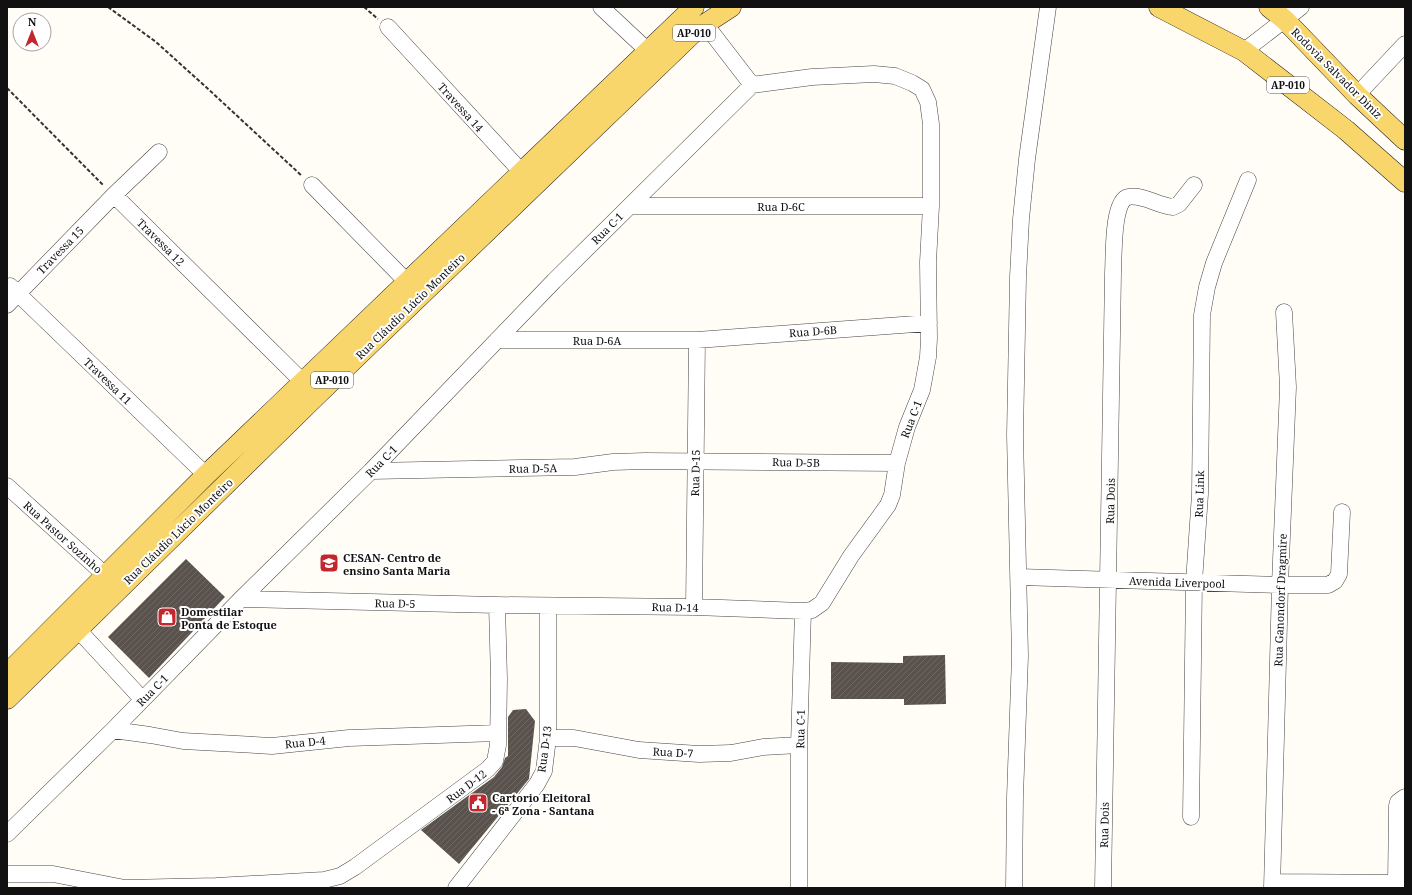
<svg xmlns="http://www.w3.org/2000/svg" width="1412" height="895" font-family="'Noto Serif',serif">
<style>
.building{fill:url(#building-hatch)}
.lines{fill:none;stroke-linecap:round;stroke-linejoin:round}
.minor-casing{stroke:#444;stroke-width:17}
.major-casing{stroke:#222;stroke-width:21}
.path{stroke:#333;stroke-width:2;stroke-dasharray:4 2;stroke-linecap:butt}
.minor{stroke:#fff;stroke-width:16}
.major{stroke:#f9d66b;stroke-width:20}
.labels{text-anchor:middle;dominant-baseline:central;stroke-width:4;stroke-linejoin:round;paint-order:stroke}
.shield{fill:#fff;stroke:#585858;stroke-width:1}
.shield-label{font-size:10px;font-weight:bold;fill:#111}
.street-label{font-size:11px;fill:#111;stroke:#fff}
.poi-label{font-size:11px;font-weight:bold;fill:#111;stroke:#fff;text-anchor:start}
</style>
<defs>
<pattern id="building-hatch" width="6" height="6" patternUnits="userSpaceOnUse"><rect width="6" height="6" fill="#5a524d"/><path d="M-1 1l2-2M0 6l6-6M5 7l2-2" fill="none" stroke="#6d6662"/></pattern>
</defs>
<rect width="100%" height="100%" fill="#fffdf5"/>
<!-- building -->
<path class="building" d="M186,559L225,597L149,678L108,637Z
M945,655L946,704L904,705V699H831V662L903,663V656Z
M526,709L535,721L529,779L459,864L421,830L494,777L502,767L505,758L508,756V717L513,710Z"/>
<g class="lines">
<defs>
<path id="minor" d="M601,7L648,51
M388,27L529,180
M1244,51L1301,7
M752,85L812,77L874,74L895,76L912,83L922,89L928,102L931,124V206L928,262L929,338L928,357L922,390L907,427L897,463L892,495L888,505L851,556L822,603L812,610L803,611L799,745V888
M1357,95L1405,44
M312,185L408,283
M114,195L311,390
M630,206H931
M10,286L206,475
M7,305L114,195L159,152
M497,340H697L929,323
M371,471L575,467L613,462L645,461L897,463
M7,486L114,583
M1019,577L1280,585H1328L1335,581L1339,574L1342,512
M241,599L497,605L694,607L803,611
M694,607L697,340
M70,621L142,699
M113,730L150,735L183,741L272,746L349,738L498,733
M548,738H574L639,750L699,754L731,753L763,747L799,745
M1191,817L1194,582L1200,494L1202,315L1207,287L1214,263L1248,180
M7,834L113,730L241,599L371,471L554,281L752,85L705,24
M7,874H53L125,888L216,886L324,880L340,876L355,867L488,769L495,761L498,745L499,679L497,605
M1273,882L1405,883
M1396,883L1397,806L1398,802L1405,797
M456,888L537,784L544,771L548,738V606
M1014,888L1015,797L1020,656L1015,435L1018,277L1021,219L1027,159L1048,7
M1103,888L1113,273C1114,259 1112,200 1128,197C1143,194 1158,206 1173,207L1179,204L1194,185
M1272,888L1280,585L1288,387L1284,312"/>
<path id="major" d="M1159,7L1244,51L1346,130L1405,182
M1269,7L1285,20L1357,95L1405,140
M7,674L206,475L694,7
M7,699L316,396L692,34L705,24L731,7"/>
</defs>
<!-- minor casing -->
<use href="#minor" class="minor-casing"/>
<!-- major casing -->
<use href="#major" class="major-casing"/>
<!-- path -->
<path class="path" d="M108,7L156,42L206,87L302,176
M364,7L378,19
M7,88L104,186"/>
<!-- minor -->
<use href="#minor" class="minor"/>
<!-- major -->
<use href="#major" class="major"/>
</g>
<!-- icons -->
<defs>
<symbol id="school-square" viewBox="-11 -11 22 22"><rect x="-9" y="-9" width="18" height="18" rx="4" fill="#c4262e" stroke="#fff"/><path d="M0-5L7-2L0 1L-7-2ZM-4 1L0 2.5L4 1V4Q0 6-4 4Z" fill="#fff"/></symbol>
<symbol id="shop-square" viewBox="-11 -11 22 22"><rect x="-9" y="-9" width="18" height="18" rx="4" fill="#c4262e" stroke="#fff"/><path d="M-5-2.5h2.3a2.7 3.5 0 0 1 5.4 0H5L5.5 6h-11ZM-1.5-2.5h3a1.5 2.3 0 0 0-3 0Z" fill="#fff"/></symbol>
<symbol id="civic-square" viewBox="-11 -11 22 22"><rect x="-9" y="-9" width="18" height="18" rx="4" fill="#c4262e" stroke="#fff"/><path d="M-.6-6.5H3V-4.5H.6V-3L4-1V1h2V6H-6V1h2V-1L-.6-3ZM-1.2 2.5V6h2.4V2.5Z" fill="#fff"/></symbol>
</defs>
<g fill-rule="evenodd">
<use href="#school-square" x="318" y="552" width="22" height="22"/>
<use href="#shop-square" x="156" y="606" width="22" height="22"/>
<use href="#civic-square" x="467" y="792" width="22" height="22"/>
</g>
<g class="labels">
<!-- shield labels -->
<g class="shield">
<rect x="673" y="25" width="42" height="16" rx="3"/>
<rect x="1267" y="77" width="42" height="16" rx="3"/>
<rect x="311" y="372" width="42" height="16" rx="3"/>
</g>
<g class="shield-label">
<text x="694" y="33">AP-010</text>
<text x="1288" y="85">AP-010</text>
<text x="332" y="380">AP-010</text>
</g>
<!-- street labels -->
<g class="street-label">
<text transform="translate(1337 73) rotate(45)">Rodovia Salvador Diniz</text>
<text transform="translate(461 107) rotate(48)">Travessa 14</text>
<text x="781" y="206">Rua D-6C</text>
<text transform="translate(607 228) rotate(-45)">Rua C-1</text>
<text transform="translate(161 242) rotate(45)">Travessa 12</text>
<text transform="translate(60 250) rotate(-46)">Travessa 15</text>
<text transform="translate(410 306) rotate(-44)">Rua Cláudio Lúcio Monteiro</text>
<text transform="translate(813 331) rotate(-4)">Rua D-6B</text>
<text x="597" y="340">Rua D-6A</text>
<text transform="translate(108 381) rotate(44)">Travessa 11</text>
<text transform="translate(911 419) rotate(-69)">Rua C-1</text>
<text transform="translate(381 461) rotate(-46)">Rua C-1</text>
<text transform="translate(796 462) rotate(1)">Rua D-5B</text>
<text transform="translate(533 468) rotate(-1)">Rua D-5A</text>
<text transform="translate(695 473) rotate(-89)">Rua D-15</text>
<text transform="translate(1199 494) rotate(-88)">Rua Link</text>
<text transform="translate(1110 501) rotate(-89)">Rua Dois</text>
<text transform="translate(178 531) rotate(-44)">Rua Cláudio Lúcio Monteiro</text>
<text transform="translate(63 537) rotate(42)">Rua Pastor Sozinho</text>
<text transform="translate(1177 582) rotate(2)">Avenida Liverpool</text>
<text transform="translate(1280 600) rotate(-88)">Rua Ganondorf Dragmire</text>
<text transform="translate(395 603) rotate(1)">Rua D-5</text>
<text transform="translate(675 607) rotate(1)">Rua D-14</text>
<text transform="translate(152 690) rotate(-46)">Rua C-1</text>
<text transform="translate(800 729) rotate(-89)">Rua C-1</text>
<text transform="translate(305 742) rotate(-6)">Rua D-4</text>
<text transform="translate(544 749) rotate(-82)">Rua D-13</text>
<text transform="translate(673 752) rotate(3)">Rua D-7</text>
<text transform="translate(466 786) rotate(-37)">Rua D-12</text>
<text transform="translate(1104 825) rotate(-89)">Rua Dois</text>
</g>
<!-- poi labels -->
<g class="poi-label">
<text x="343" y="557">CESAN- Centro de<tspan x="343" dy="13">ensino Santa Maria</tspan></text>
<text x="181" y="611">Domestilar<tspan x="181" dy="13">Ponta de Estoque</tspan></text>
<text x="492" y="797">Cartorio Eleitoral<tspan x="492" dy="13">- 6ª Zona - Santana</tspan></text>
</g>
</g>
<!-- border -->
<rect width="1412" height="895" fill="none" stroke="#111111" stroke-width="16"/>
<!-- north arrow -->
<g transform="translate(32 32)"><circle r="19" fill="#ffffff" stroke="#a0a0a0"/>
<path d="M0-3L7 15L0 10L-7 15Z" fill="#c4262e"/>
<text y="-6" font-size="11" font-weight="bold" text-anchor="middle" fill="#111111">N</text>
</g>
</svg>
